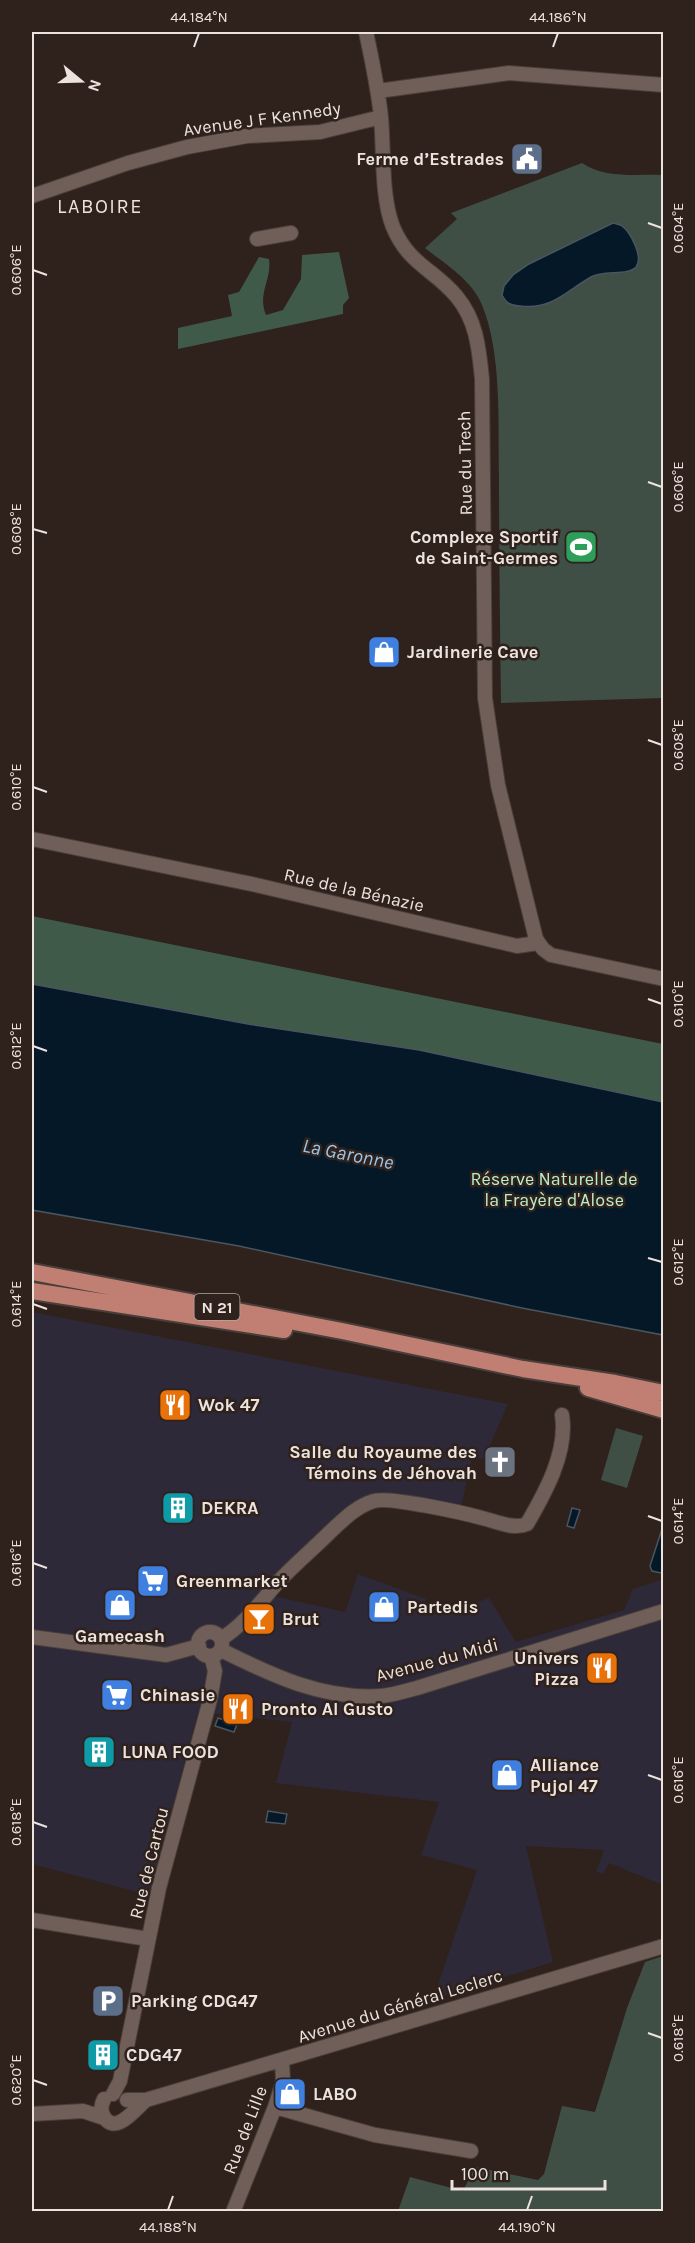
<svg xmlns="http://www.w3.org/2000/svg" width="695" height="2243" font-family="Karla,sans-serif">
<style>
.commercial{fill:#2e2939}
.green{fill:#404f45}
.forest{fill:#405a49}
.water{fill:#041828;stroke:#4a555f;stroke-width:1.5}
.lines{fill:none;stroke-linecap:round;stroke-linejoin:round}
.minor-casing{stroke:#493f3a;stroke-width:16}
.major-casing{stroke:#493f3a;stroke-width:20}
.minor{stroke:#6f5f58;stroke-width:14}
.major{stroke:#c17e72;stroke-width:16}
.ticks{fill:none;stroke:#ece3df;stroke-width:2}
.labels{text-anchor:middle;dominant-baseline:central;stroke-width:5;stroke-linejoin:round;paint-order:stroke}
.shield{fill:#2f211b;stroke:#b3a9a4;stroke-width:1.5}
.shield-label{font-size:16px;font-weight:bold;fill:#ece3df}
.street-label{font-size:18px;fill:#ece3df;stroke:#2f211b}
.poi-label{font-size:18px;font-weight:bold;fill:#ece3df;stroke:#2f211b;text-anchor:start}
.park-label{font-size:18px;fill:#b9eecb;stroke:#2f211b}
.neighbourhood-label{font-size:20px;letter-spacing:1.5px;fill:#ece3df;stroke:#2f211b}
.water-label{font-size:20px;font-style:italic;fill:#9ac6ec;stroke:#2f211b}
.neatline{fill:none;stroke:#ece3df;stroke-width:2}
.ticks-label{font-size:15px;text-anchor:middle;fill:#ece3df}
</style>
<rect width="100%" height="100%" fill="#2f211b"/>
<!-- commercial -->
<path class="commercial" d="M32,1312L508,1404L484,1459L472,1458L461,1507L397,1493L377,1492L358,1499L339,1513L260,1593L345,1612L358,1574L426,1599L423,1606L459,1609L489,1598L516,1642L624,1610L633,1589L663,1579V1885L609,1863L603,1874L596,1872L604,1850L526,1846L553,1962L433,1999L477,1870L421,1855L439,1802L276,1783L292,1722L198,1712L149,1895L32,1864Z"/>
<!-- green -->
<path class="green" d="M582,163C605,179 636,174 663,175V698L501,703C500,627 499,551 499,476C498,424 502,353 482,305C472,280 445,264 425,248L457,219L451,213Z
M616,1428L643,1436L627,1488L601,1480Z
M663,1956V2211H398L410,2177L463,2191L475,2167L538,2180L544,2174L562,2106L595,2112L627,2008L645,1962Z"/>
<!-- forest -->
<path class="forest" d="M339,252L349,298L343,305V314L178,349V328L232,316L228,295L239,292L259,257L269,259C272,280 257,293 266,315L283,310L301,279L302,255Z
M32,916L663,1044V1102L419,1050L248,1024L32,984Z"/>
<!-- water -->
<path class="water" d="M613,223C616,224 619,224 622,226C630,232 644,257 636,267C628,276 604,270 591,277C566,291 552,310 520,306C510,305 507,304 502,295L504,286L513,275L529,264Z
M32,984L248,1024L419,1050L663,1102V1335L522,1308L239,1246L32,1210Z
M572,1508L580,1510L574,1528L567,1526Z
M663,1526V1571L661,1573L652,1571L650,1566Z
M218,1718L237,1724L234,1732L215,1726Z
M268,1811L287,1814L285,1824L266,1822Z"/>
<g class="lines">
<defs>
<path id="minor" d="M366,32C372,60 378,89 381,117C384,150 381,197 393,227C409,265 434,269 457,297C477,321 479,350 482,379L485,698L498,785L536,939L543,949L551,955L664,979
M378,91L509,73L664,85
M32,196L128,163L187,147L247,136L320,132L381,117
M257,239L291,233
M32,839L256,885L517,946L538,943
M198 1644a12 12 0 1 1 24 0a12 12 0 1 1-24 0Z
M32,1637L166,1655L199,1646
M221,1639C245,1624 261,1601 279,1581C295,1564 313,1549 329,1533C342,1521 356,1506 374,1501C388,1496 464,1513 482,1518C495,1521 514,1530 527,1524C545,1493 568,1452 562,1415
M221,1650C271,1675 323,1700 381,1696C393,1695 405,1691 417,1688L664,1611
M32,1920L148,1939
M113,2094L120,2081L159,1888L210,1700L215,1671L211,1656
M104,2099C101,2105 100,2111 104,2117C116,2136 136,2108 146,2100
M127,2100H146L664,1946
M275,2107L375,2135L471,2151
M32,2114L83,2111L104,2118
M233,2212L275,2107L283,2081L282,2061"/>
<path id="major" d="M32,1272L342,1331L523,1369L615,1383L664,1393
M32,1291L284,1330
M588,1388L664,1410"/>
</defs>
<!-- minor casing -->
<use href="#minor" class="minor-casing"/>
<!-- major casing -->
<use href="#major" class="major-casing"/>
<!-- minor -->
<use href="#minor" class="minor"/>
<!-- major -->
<use href="#major" class="major"/>
</g>
<!-- ticks -->
<path class="ticks" d="M194,47L199,33M553,47L558,33M648,223L662,228M33,270L47,275M648,482L662,487M33,529L47,533M648,740L662,745M33,787L47,792M648,999L662,1004M33,1046L47,1051M648,1258L662,1262M33,1304L47,1309M648,1516L662,1521M33,1563L47,1568M648,1775L662,1780M33,1822L47,1827M648,2033L662,2038M33,2080L47,2085M168,2210L173,2196M527,2210L532,2196"/>
<!-- icons -->
<defs>
<symbol id="civic-square" viewBox="-11 -11 22 22"><rect x="-9" y="-9" width="18" height="18" rx="4" fill="#5c6f8a" stroke="#2f211b"/><path d="M-.6-6.5H3V-4.5H.6V-3L4-1V1h2V6H-6V1h2V-1L-.6-3ZM-1.2 2.5V6h2.4V2.5Z" fill="#fff"/></symbol>
<symbol id="stadium-square" viewBox="-11 -11 22 22"><rect x="-9" y="-9" width="18" height="18" rx="4" fill="#2e9e5b" stroke="#2f211b"/><path d="M0-5a6.5 5 0 1 0 0 10a6.5 5 0 1 0 0-10ZM-3.5-1.8h7v3.6h-7Z" fill="#fff"/></symbol>
<symbol id="shop-square" viewBox="-11 -11 22 22"><rect x="-9" y="-9" width="18" height="18" rx="4" fill="#3f7fe0" stroke="#2f211b"/><path d="M-5-2.5h2.3a2.7 3.5 0 0 1 5.4 0H5L5.5 6h-11ZM-1.5-2.5h3a1.5 2.3 0 0 0-3 0Z" fill="#fff"/></symbol>
<symbol id="restaurant-square" viewBox="-11 -11 22 22"><rect x="-9" y="-9" width="18" height="18" rx="4" fill="#e8710a" stroke="#2f211b"/><path d="M-5-6h1v4h1v-4h1v4h1v-4h1v5L-1.5 .5V6h-2V.5L-5-1ZM5-6V6H3V1.5H1.5Q1.5-4 5-6Z" fill="#fff"/></symbol>
<symbol id="church-square" viewBox="-11 -11 22 22"><rect x="-9" y="-9" width="18" height="18" rx="4" fill="#6b7280" stroke="#2f211b"/><path d="M-1.2-6h2.4v3.5h3.3v2.4h-3.3V6h-2.4V-.1h-3.3v-2.4h3.3Z" fill="#fff"/></symbol>
<symbol id="building-square" viewBox="-11 -11 22 22"><rect x="-9" y="-9" width="18" height="18" rx="4" fill="#0f9aa8" stroke="#2f211b"/><path d="M-4-6H4V6H1V3H-1V6H-4ZM-2.5-4.3h1.7v1.8h-1.7ZM.8-4.3h1.7v1.8H.8ZM-2.5-1h1.7V.8h-1.7ZM.8-1h1.7V.8H.8Z" fill="#fff"/></symbol>
<symbol id="supermarket-square" viewBox="-11 -11 22 22"><rect x="-9" y="-9" width="18" height="18" rx="4" fill="#3f7fe0" stroke="#2f211b"/><path d="M-6-5.5h2.5l.6 2H6L4.5 2H-2.5L-4.4-4H-6ZM-1.5 3.2a1.3 1.3 0 1 0 .1 0ZM3 3.2a1.3 1.3 0 1 0 .1 0Z" fill="#fff"/></symbol>
<symbol id="bar-square" viewBox="-11 -11 22 22"><rect x="-9" y="-9" width="18" height="18" rx="4" fill="#e8710a" stroke="#2f211b"/><path d="M-6-5H6L.8 .8V4.5H3.5V6h-7V4.5H-.8V.8Z" fill="#fff"/></symbol>
<symbol id="parking-square" viewBox="-11 -11 22 22"><rect x="-9" y="-9" width="18" height="18" rx="4" fill="#5c6f8a" stroke="#2f211b"/><path d="M-3.5-5.5H1a3.5 3.5 0 0 1 0 7H-1V5.5H-3.5ZM-1-3.4V-.6H.8a1.4 1.4 0 0 0 0-2.8Z" fill="#fff"/></symbol>
</defs>
<g fill-rule="evenodd">
<use href="#civic-square" x="508" y="140" width="38" height="38"/>
<use href="#stadium-square" x="562" y="528" width="38" height="38"/>
<use href="#shop-square" x="365" y="633" width="38" height="38"/>
<use href="#restaurant-square" x="156" y="1386" width="38" height="38"/>
<use href="#church-square" x="481" y="1443" width="38" height="38"/>
<use href="#building-square" x="159" y="1489" width="38" height="38"/>
<use href="#supermarket-square" x="134" y="1562" width="38" height="38"/>
<use href="#shop-square" x="101" y="1586" width="38" height="38"/>
<use href="#shop-square" x="365" y="1588" width="38" height="38"/>
<use href="#bar-square" x="240" y="1600" width="38" height="38"/>
<use href="#restaurant-square" x="583" y="1649" width="38" height="38"/>
<use href="#supermarket-square" x="98" y="1676" width="38" height="38"/>
<use href="#restaurant-square" x="219" y="1690" width="38" height="38"/>
<use href="#building-square" x="80" y="1733" width="38" height="38"/>
<use href="#shop-square" x="488" y="1756" width="38" height="38"/>
<use href="#parking-square" x="89" y="1982" width="38" height="38"/>
<use href="#building-square" x="84" y="2036" width="38" height="38"/>
<use href="#shop-square" x="271" y="2075" width="38" height="38"/>
</g>
<g class="labels">
<!-- shield labels -->
<rect class="shield" x="194.5" y="1294" width="45" height="26" rx="4.5"/>
<g class="shield-label">
<text x="217" y="1307">N 21</text>
</g>
<!-- street labels -->
<g class="street-label">
<text transform="translate(262 119) rotate(-8)">Avenue J F Kennedy</text>
<text transform="translate(465 463) rotate(-91)">Rue du Trech</text>
<text transform="translate(354 890) rotate(13)">Rue de la Bénazie</text>
<text transform="translate(437 1660) rotate(-15)">Avenue du Midi</text>
<text transform="translate(149 1863) rotate(-76)">Rue de Cartou</text>
<text transform="translate(400 2006) rotate(-17)">Avenue du Général Leclerc</text>
<text transform="translate(245 2130) rotate(-69)">Rue de Lille</text>
</g>
<!-- poi labels -->
<g class="poi-label">
<text x="504" y="159" text-anchor="end">Ferme d’Estrades</text>
<text x="558" y="537" text-anchor="end">Complexe Sportif<tspan x="558" dy="21">de Saint-Germes</tspan></text>
<text x="407" y="652">Jardinerie Cave</text>
<text x="198" y="1405">Wok 47</text>
<text x="477" y="1452" text-anchor="end">Salle du Royaume des<tspan x="477" dy="21">Témoins de Jéhovah</tspan></text>
<text x="201" y="1508">DEKRA</text>
<text x="176" y="1581">Greenmarket</text>
<text x="407" y="1607">Partedis</text>
<text x="282" y="1619">Brut</text>
<text x="120" y="1636" text-anchor="middle">Gamecash</text>
<text x="579" y="1658" text-anchor="end">Univers<tspan x="579" dy="21">Pizza</tspan></text>
<text x="140" y="1695">Chinasie</text>
<text x="261" y="1709">Pronto Al Gusto</text>
<text x="122" y="1752">LUNA FOOD</text>
<text x="530" y="1765">Alliance<tspan x="530" dy="21">Pujol 47</tspan></text>
<text x="131" y="2001">Parking CDG47</text>
<text x="126" y="2055">CDG47</text>
<text x="313" y="2094">LABO</text>
</g>
<!-- park labels -->
<g class="park-label">
<text x="554" y="1179">Réserve Naturelle de<tspan x="554" dy="21">la Frayère d'Alose</tspan></text>
</g>
<!-- neighbourhood labels -->
<g class="neighbourhood-label">
<text x="100" y="206">LABOIRE</text>
</g>
<!-- water labels -->
<g class="water-label">
<text transform="translate(348 1154) rotate(11)">La Garonne</text>
</g>
</g>
<!-- border -->
<rect width="695" height="2243" fill="none" stroke="#2f211b" stroke-width="66"/>
<!-- north arrow -->
<g transform="translate(81 81) rotate(109)" stroke="#2f211b" stroke-width="4.5" paint-order="stroke">
<path d="M0-4.5L10 22L0 15L-10 22Z" fill="#ece3df"/>
<text y="-9" font-size="16" font-weight="bold" text-anchor="middle" fill="#ece3df">N</text>
</g>
<!-- scale -->
<path d="M452 2180v9h153v-9" fill="none" stroke="#ece3df" stroke-width="3"/>
<text x="461" y="2180" font-size="18" fill="#ece3df" stroke="#2f211b" stroke-width="4.5" paint-order="stroke">100 m</text>
<rect x="33" y="33" width="629" height="2177" class="neatline"/>
<g class="ticks-label">
<text x="199" y="22">44.184°N</text>
<text x="558" y="22">44.186°N</text>
<text transform="translate(678 228) rotate(-90)" y="5">0.604°E</text>
<text transform="translate(16 270) rotate(-90)" y="5">0.606°E</text>
<text transform="translate(678 487) rotate(-90)" y="5">0.606°E</text>
<text transform="translate(16 529) rotate(-90)" y="5">0.608°E</text>
<text transform="translate(678 745) rotate(-90)" y="5">0.608°E</text>
<text transform="translate(16 787) rotate(-90)" y="5">0.610°E</text>
<text transform="translate(678 1004) rotate(-90)" y="5">0.610°E</text>
<text transform="translate(16 1046) rotate(-90)" y="5">0.612°E</text>
<text transform="translate(678 1262) rotate(-90)" y="5">0.612°E</text>
<text transform="translate(16 1304) rotate(-90)" y="5">0.614°E</text>
<text transform="translate(678 1521) rotate(-90)" y="5">0.614°E</text>
<text transform="translate(16 1563) rotate(-90)" y="5">0.616°E</text>
<text transform="translate(678 1780) rotate(-90)" y="5">0.616°E</text>
<text transform="translate(16 1822) rotate(-90)" y="5">0.618°E</text>
<text transform="translate(678 2038) rotate(-90)" y="5">0.618°E</text>
<text transform="translate(16 2080) rotate(-90)" y="5">0.620°E</text>
<text x="168" y="2232">44.188°N</text>
<text x="527" y="2232">44.190°N</text>
</g>
</svg>
